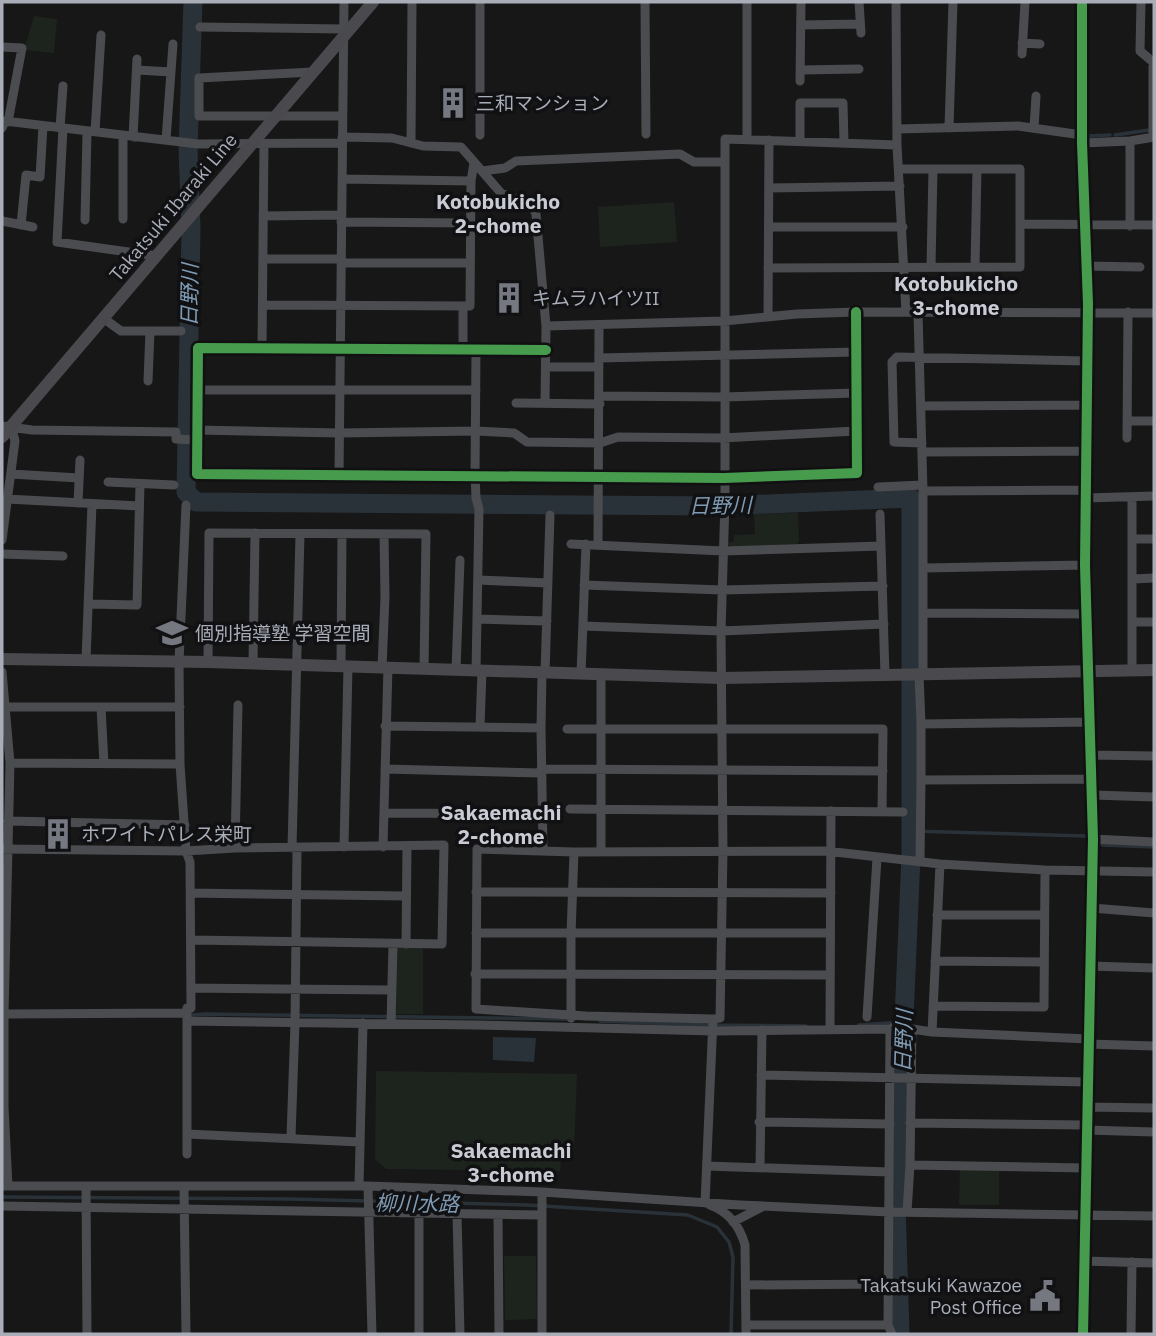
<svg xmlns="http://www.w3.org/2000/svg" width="1156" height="1336" font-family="'IBM Plex Sans','Noto Sans JP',sans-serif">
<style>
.green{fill:#1d241e}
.water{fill:#2a3239}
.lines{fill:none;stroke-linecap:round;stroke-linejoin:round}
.stream{stroke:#2a3239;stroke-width:3.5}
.river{stroke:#2a3239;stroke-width:19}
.street{stroke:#4b4c50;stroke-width:9}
.secondary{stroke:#4a4a4e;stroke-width:12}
.cycleway-casing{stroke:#111113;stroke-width:15}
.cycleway{stroke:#469c4c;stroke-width:10}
.labels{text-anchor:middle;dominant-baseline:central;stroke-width:7;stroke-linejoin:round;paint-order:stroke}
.poi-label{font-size:19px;fill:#a8adb8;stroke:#111113;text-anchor:start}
.street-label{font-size:19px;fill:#a8adb8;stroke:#111113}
.neighbourhood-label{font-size:21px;font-weight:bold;fill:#c9ccd4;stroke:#111113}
.water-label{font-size:21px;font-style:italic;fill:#7f9bb3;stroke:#111113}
</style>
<rect width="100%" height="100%" fill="#171717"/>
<!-- green -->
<path class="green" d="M34,16L57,19L54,53L24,50Z
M674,202L677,242L600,247L598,207Z
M798,513L799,542L797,544L731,547L728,544V542H734V535L755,534L754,514Z
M397,948H423V1014H395Z
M376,1071L577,1074L574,1151L562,1152L560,1171L386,1169L375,1159Z
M960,1168L999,1169V1205H959Z
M504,1256H536L537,1319L505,1320Z"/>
<!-- water -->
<path class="water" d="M493,1037L536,1038L534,1062L493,1060Z"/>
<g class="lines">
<!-- stream -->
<path class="stream" d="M1115,135L1149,130
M1089,136L1110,135
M911,831L1085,836L1091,839
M1098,842L1103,845L1154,847
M192,1015L205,1014L571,1019
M600,1021L704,1025L806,1026
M859,1025L902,1022
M2,1197L289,1199L527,1205L688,1215L717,1227L729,1242L733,1257L731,1334"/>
<!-- river -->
<path class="river" d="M193,2L188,149L191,229L186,492L196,502L718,506L911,498V856L896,1205L900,1334"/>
<!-- street -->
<path class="street" d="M480,2V135
M645,2L646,134
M859,2L861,33
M896,2L897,145L906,312
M1082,2V143L1088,304L1085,565L1093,839L1083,1334
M1141,2L1140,51L1153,62V137
M801,25L860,24
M200,27L342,29
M1022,43L1040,44
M2,47L22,48L8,122
M1022,54L1025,2
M137,70L171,72
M801,70L859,69
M313,72L199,78V116H342
M800,81L801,2
M2,128L5,121L198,144L342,143
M60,128L63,86
M63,128L57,242L157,256
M949,128L953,2
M1034,128L1036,96
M897,129L1018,126L1082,135
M95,132L101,35
M133,137L137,59
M342,137L392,138L423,146L461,147L501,193L532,206L536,214L546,326L545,403
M747,139V2
M166,140L173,44
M800,141V103H843L844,143
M1130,141V226
M411,143L412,2
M1082,143L1130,141L1154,137
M482,171L505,168L516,161L680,154L694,162H725
M342,179L471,181
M769,188L900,186
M263,216L341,215
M123,219V136
M85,220L87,132
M2,221L33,227
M341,222L471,223
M1020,224L1154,225
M21,225L26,175L40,177L43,126
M769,227H903
M263,259H341
M341,263H470
M1086,266L1140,267
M931,267L933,169
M975,267L977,169
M768,268L1020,267V169H900
M263,305L470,306L471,181L474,163
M918,313L923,491V674
M768,317L769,140
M103,318L121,331H181
M546,326L724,321L797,314L856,312L1154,313
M262,347L264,144
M463,350V306
M476,350L475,475L476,498L479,509L476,671
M546,350L198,348L197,474L724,478L857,473L856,312
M599,358L856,352
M547,367H599
M148,381L150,331
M197,390H476
M599,396L724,397L856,393
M516,403L600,404
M921,406L1086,405
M1128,421H1154
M2,426L32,430L176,432V439L197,440
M197,430L339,433L476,431L514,433L527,442L600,443L618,437L723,438L856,431
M1127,438L1128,312
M922,443L894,442L892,362L897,357L1086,361
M922,452L1085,451
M11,474L79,478
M339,475L344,2
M108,482L174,485
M878,487L923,485
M923,491L1085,490
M1132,497V671
M1085,498L1154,496
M7,499L139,506
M78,503L80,460
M186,505L179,662L180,764L186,851L190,862L191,1008H187V1154
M880,514L885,675
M1132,539H1154
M2,540L15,441L11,426
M571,544L723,551L881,546
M598,545L599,325
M2,554L63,556
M924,568L1085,565
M1133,579L1154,578
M478,580L548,583
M584,585L722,590L883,586
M89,604L137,605L140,484
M923,613L1087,614
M477,619L547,621
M1133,622H1154
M583,626L721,631L884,624
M86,660L92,504
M208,662L209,533L426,534L424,669
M253,664L255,533
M341,666L342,534
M382,667L385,597L384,534
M456,670L460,560
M2,672L10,763L4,1014V1107L8,1186
M542,673L541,728L543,850
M545,673L550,515
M581,674L586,544
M919,674L921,724V780
M601,675V852
M5,707H180
M101,707L104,764
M921,724L1090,722
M385,726L541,728
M480,727L482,671
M567,729H883L882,811
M1091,755L1154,756
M10,763L180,764
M385,769L541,773
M541,769L883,771
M1093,795L1154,797
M570,809L903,812
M384,813L542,814
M8,821L185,825
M1093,839L1154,842
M344,847L348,666
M383,847L388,667
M235,848L238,705
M292,848L300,534
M2,849L186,851L235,848L444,845L442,944L191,940
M920,862L921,780L1092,779
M476,892L831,893
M191,893L406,896
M1092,908L1154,913
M937,915H1044
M476,933H830
M406,944L407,846
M935,961L1044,962
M1090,966L1154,968
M475,974L830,975
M191,988L391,990
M933,1006L1044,1007L1045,870
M4,1014L187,1013
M867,1017L877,858
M571,1018V934L574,852
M713,1019L586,1016L476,1009L477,849L574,852L826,851L940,864L1045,870L1154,872
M187,1021L476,1025L713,1031L890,1029L888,1325L892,1334
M391,1023L393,944
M830,1029L831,811
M890,1029L895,1026H909L912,1029L932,1032L1088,1039
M932,1032L940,864
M1088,1044L1154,1046
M761,1075L1087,1082
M1087,1107L1154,1108
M759,1122L890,1124
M910,1123L1086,1125
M1086,1130L1154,1132
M187,1134L360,1142
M291,1137L295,1023L297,849
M910,1165L1085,1168
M707,1166L889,1172
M760,1168L762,1030
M2,1186H368L542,1192L740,1205L889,1212L1154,1216
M86,1186L87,1334
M359,1186L363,1023
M368,1186L372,1334
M184,1187L186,1334
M705,1203L713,1019L720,1018L723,851L721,631L725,501V139L897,145
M710,1205C729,1212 740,1227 745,1245L746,1334
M2,1206L541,1215
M907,1212L910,1165L912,1029
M419,1214V1334
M457,1214L460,1334
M498,1215L499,1334
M733,1222L762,1207
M1083,1261L1154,1263
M746,1285L888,1284
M746,1325H888
M542,1334V1192
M1131,1334L1132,1262"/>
<!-- secondary -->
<path class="secondary" d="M2,437L373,2
M2,659L208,662L721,678L1154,670"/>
<defs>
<path id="cycleway" d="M1082,2V143L1088,304L1085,565L1093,839L1083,1334
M546,350L198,348L197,474L724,478L857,473L856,312"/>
</defs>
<!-- cycleway casing -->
<use href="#cycleway" class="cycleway-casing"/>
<!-- cycleway -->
<use href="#cycleway" class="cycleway"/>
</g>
<!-- icons -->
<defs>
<symbol id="building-bare" viewBox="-9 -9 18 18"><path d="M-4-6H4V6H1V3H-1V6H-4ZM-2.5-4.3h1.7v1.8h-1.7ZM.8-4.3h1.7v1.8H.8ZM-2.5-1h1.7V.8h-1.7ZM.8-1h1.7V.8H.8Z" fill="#757880" stroke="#111113" stroke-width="2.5" paint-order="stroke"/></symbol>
<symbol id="school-bare" viewBox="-9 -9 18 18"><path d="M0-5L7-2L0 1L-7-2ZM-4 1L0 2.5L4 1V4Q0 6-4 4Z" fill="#757880" stroke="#111113" stroke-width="2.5" paint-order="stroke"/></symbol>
<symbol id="civic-bare" viewBox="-9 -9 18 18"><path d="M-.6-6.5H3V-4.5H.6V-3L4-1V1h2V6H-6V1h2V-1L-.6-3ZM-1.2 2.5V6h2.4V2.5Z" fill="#757880" stroke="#111113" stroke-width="2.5" paint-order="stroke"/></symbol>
</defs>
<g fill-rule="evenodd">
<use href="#building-bare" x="431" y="81" width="44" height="44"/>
<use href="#building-bare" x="487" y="276" width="44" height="44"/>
<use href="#school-bare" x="150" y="611" width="44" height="44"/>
<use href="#building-bare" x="36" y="812" width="44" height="44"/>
<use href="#civic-bare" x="1023" y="1274" width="44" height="44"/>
</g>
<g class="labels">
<!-- poi labels -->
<g class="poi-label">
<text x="476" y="103">三和マンション</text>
<text x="532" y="298">キムラハイツII</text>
<text x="195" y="633">個別指導塾 学習空間</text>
<text x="81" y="834">ホワイトパレス栄町</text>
<text x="1022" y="1285" text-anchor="end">Takatsuki Kawazoe<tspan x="1022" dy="22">Post Office</tspan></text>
</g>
<!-- street labels -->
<g class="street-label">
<text transform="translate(173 207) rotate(-50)">Takatsuki Ibaraki Line</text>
</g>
<!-- neighbourhood labels -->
<g class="neighbourhood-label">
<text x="498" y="201">Kotobukicho<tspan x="498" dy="24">2-chome</tspan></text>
<text x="956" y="283">Kotobukicho<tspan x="956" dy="24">3-chome</tspan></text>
<text x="501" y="812">Sakaemachi<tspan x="501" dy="24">2-chome</tspan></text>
<text x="511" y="1150">Sakaemachi<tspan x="511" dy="24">3-chome</tspan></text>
</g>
<!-- water labels -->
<g class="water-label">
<text transform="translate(189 295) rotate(-89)">日野川</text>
<text transform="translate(720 505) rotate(-1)">日野川</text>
<text transform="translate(903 1041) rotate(-88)">日野川</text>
<text transform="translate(417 1203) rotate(1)">柳川水路</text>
</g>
</g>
<!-- border -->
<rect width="1156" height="1336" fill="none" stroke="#a8adb8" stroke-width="7"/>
</svg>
